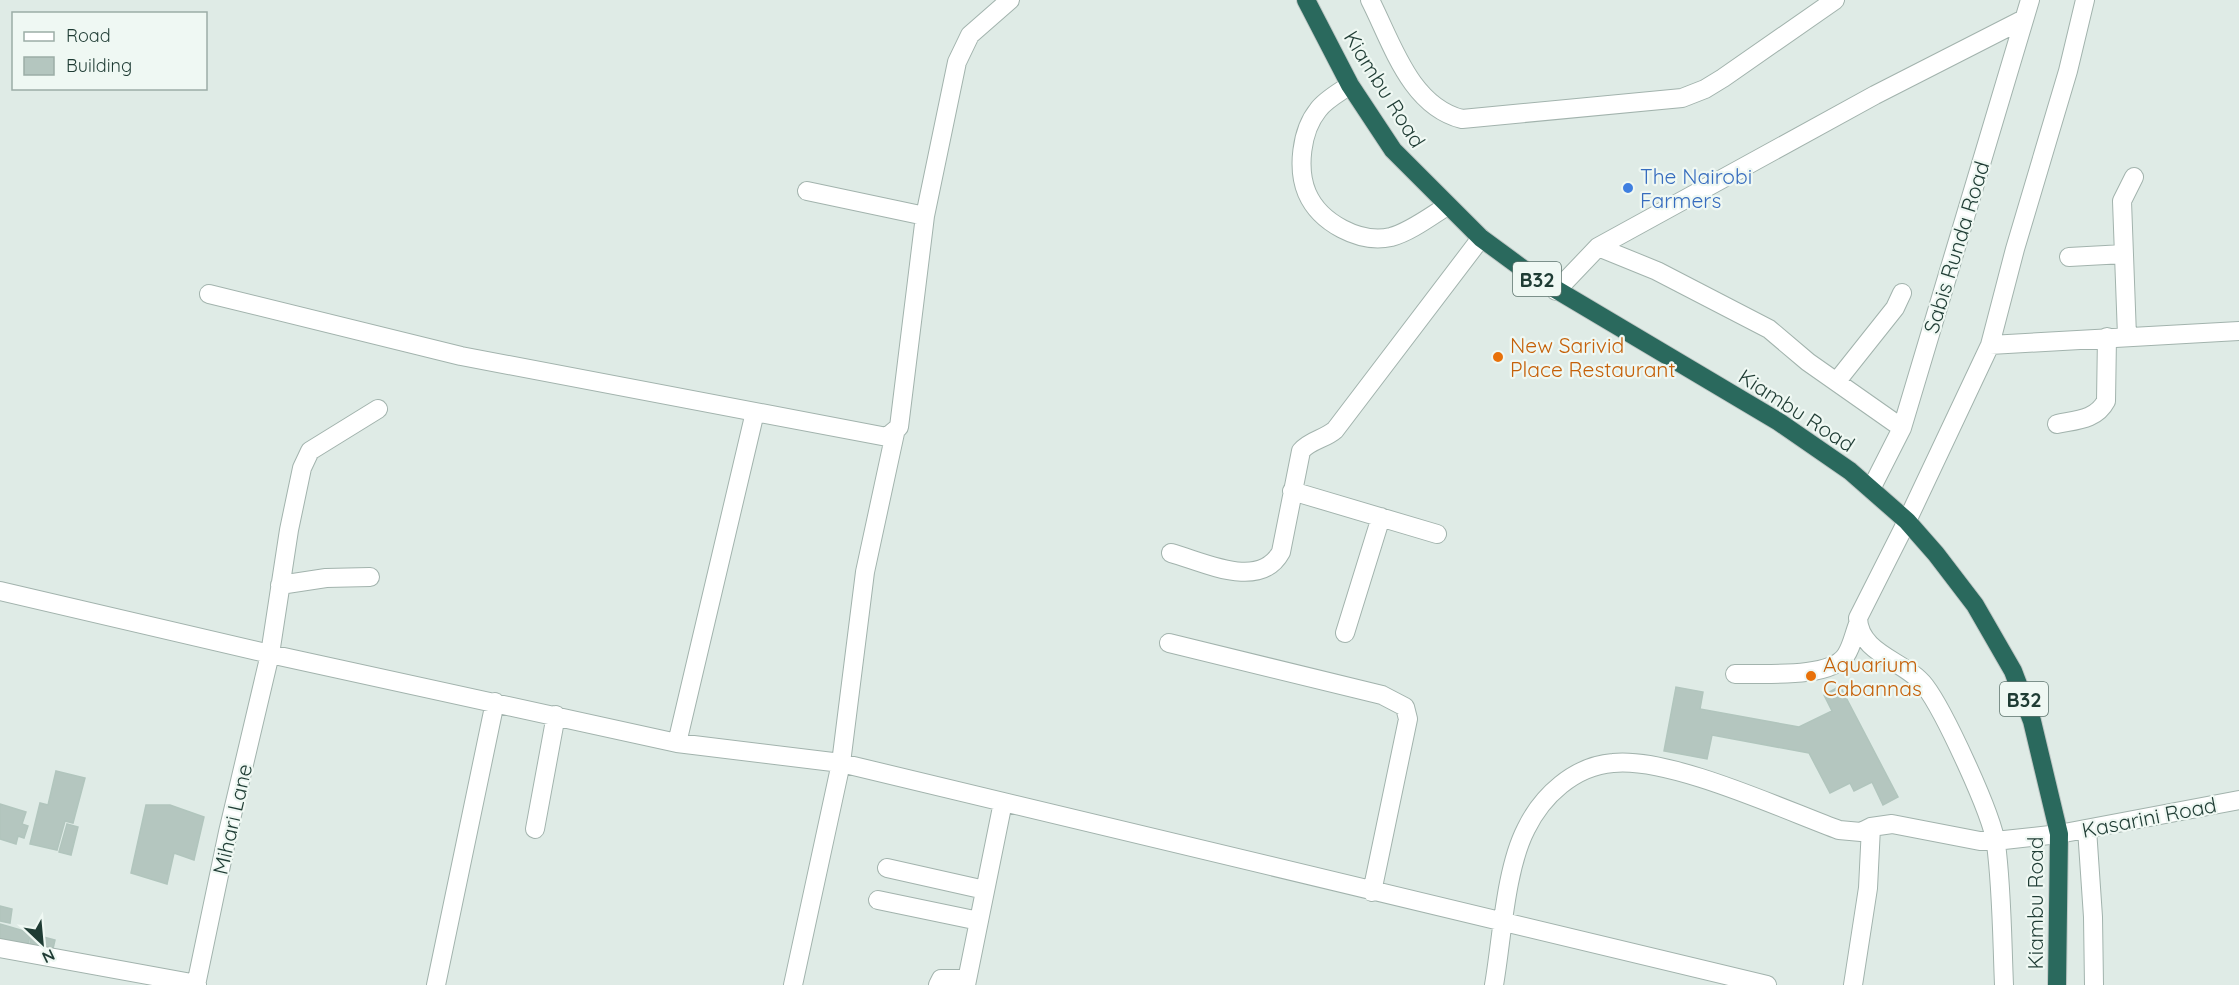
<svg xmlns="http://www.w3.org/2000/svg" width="2239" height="985" font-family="Quicksand,sans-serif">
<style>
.building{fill:#b4c6bf;stroke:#b1c5bd;stroke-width:1.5}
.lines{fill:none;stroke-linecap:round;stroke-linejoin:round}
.minor-casing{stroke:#a2b3ad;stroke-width:20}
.highway-casing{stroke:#c0c8c6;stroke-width:20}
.minor{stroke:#fff;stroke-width:18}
.highway{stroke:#2a695d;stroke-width:18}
.shop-dot{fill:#3f7fe0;stroke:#eff8f3;stroke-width:2}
.food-dot{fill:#e8710a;stroke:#eff8f3;stroke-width:2}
.labels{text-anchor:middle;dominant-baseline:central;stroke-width:4.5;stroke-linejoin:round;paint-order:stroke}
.shield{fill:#eff8f3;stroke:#5d746d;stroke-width:1.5}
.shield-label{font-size:20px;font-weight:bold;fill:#1f3c34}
.street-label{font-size:21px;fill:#1f3c34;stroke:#eff8f3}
.shop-label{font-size:21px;fill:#366cbe;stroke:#eff8f3;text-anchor:start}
.food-label{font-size:21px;fill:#c56008;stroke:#eff8f3;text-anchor:start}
</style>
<rect width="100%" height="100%" fill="#dfebe6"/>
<!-- building -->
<path class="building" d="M1840,686L1898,797L1883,805L1872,782L1854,791L1850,783L1830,793L1809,753L1712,735L1707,759L1664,751L1676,687L1703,692L1700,709L1799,727L1832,711L1824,695Z
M56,771L85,778L73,823L65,821L57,850L30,844L40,803L48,805Z
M0,804L26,812L22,824L28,826L24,838L18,836L16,844L0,839Z
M146,805H170L204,817L194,860L174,853L167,884L131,873Z
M67,824L78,827L71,855L59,852Z
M0,906L12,909L10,923L0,921Z
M0,924L31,933L27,947L0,939Z
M32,934L55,940L52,953L29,948Z"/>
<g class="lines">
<defs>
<path id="minor" d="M1370,0C1392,43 1410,106 1462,119L1682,98L1705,89L1723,78L1835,0
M1350,85C1340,92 1325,100 1318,110C1301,131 1297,169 1307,193C1320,223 1360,244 1391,237C1410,232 1431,216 1447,206
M807,191L925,216
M1598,247L1657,271L1769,329L1808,362L1902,428
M2069,257L2124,254
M1556,291L1598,247L1875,95L2024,19
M209,294L461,356L887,437L899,427L925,216L957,62L970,35L1010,0
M2127,336L2122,201L2134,177
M1990,345L2239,331
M1837,381L1895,308L1902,293
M2057,424C2076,420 2096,420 2106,401L2107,337
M1871,489L1902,428L2030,0
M1292,491L1437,534
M1171,553C1204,562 1260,591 1281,552L1301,451C1310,440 1325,439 1335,430L1481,238
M280,585L326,578L370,577
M0,591L270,654L677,743L841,763L1767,985
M1345,633L1381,517
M1169,643L1382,695L1405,707L1408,719L1372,892
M1735,674C1762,673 1831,679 1846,655C1852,646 1854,634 1858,624
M677,743L755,412
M535,829L556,715
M2087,829L2093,917L2094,985
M887,868L985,890
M878,900L979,921
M0,948L197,984
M196,985L228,832L270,654L289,530L302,468L310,451L378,409
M436,985L495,702
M793,985L841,763L865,572L895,433
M938,985L941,979H967
M966,985L1003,802
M1494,985C1502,939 1505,870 1526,829C1542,796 1574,766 1613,763C1670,757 1782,809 1839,830L1861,832L1871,827L1892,824L1980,841H1995L2059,834L2239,800
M1853,985L1868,888L1871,827
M2004,985C2002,938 2002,890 1996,844C1992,814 1944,711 1925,686C1906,661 1859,654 1858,618L1907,521L1990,345L2015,249L2068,71L2085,0"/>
<path id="highway" d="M1306,0L1350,85L1393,150L1481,238L1530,274L1779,422L1850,471L1907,521L1936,554L1975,605L2013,671L2032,721L2059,834L2057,985"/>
</defs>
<!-- minor casing -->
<use href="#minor" class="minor-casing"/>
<!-- highway casing -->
<use href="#highway" class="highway-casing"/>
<!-- minor -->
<use href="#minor" class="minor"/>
<!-- highway -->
<use href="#highway" class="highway"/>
</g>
<!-- markers -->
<circle class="shop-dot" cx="1628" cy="188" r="6"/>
<g class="food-dot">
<circle cx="1498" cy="357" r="6"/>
<circle cx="1811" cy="676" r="6"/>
</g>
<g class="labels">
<!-- shield labels -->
<g class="shield">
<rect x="1513" y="262" width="48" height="34" rx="4.5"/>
<rect x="2000" y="682" width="48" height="34" rx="4.5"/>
</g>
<g class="shield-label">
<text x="1537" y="279">B32</text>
<text x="2024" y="699">B32</text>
</g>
<!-- street labels -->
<g class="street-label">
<text transform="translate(1385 89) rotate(58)">Kiambu Road</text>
<text transform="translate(1956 247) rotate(-73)">Sabis Runda Road</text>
<text transform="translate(1797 410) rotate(33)">Kiambu Road</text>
<text transform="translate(2149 817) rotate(-11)">Kasarini Road</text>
<text transform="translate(232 819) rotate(-77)">Mihari Lane</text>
<text transform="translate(2035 903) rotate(-90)">Kiambu Road</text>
</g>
<!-- shop labels -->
<g class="shop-label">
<text x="1640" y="176">The Nairobi<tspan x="1640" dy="24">Farmers</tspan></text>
</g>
<!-- food labels -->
<g class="food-label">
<text x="1510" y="345">New Sarivid<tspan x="1510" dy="24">Place Restaurant</tspan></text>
<text x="1823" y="664">Aquarium<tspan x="1823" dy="24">Cabannas</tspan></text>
</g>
</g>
<!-- legend -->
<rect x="12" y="12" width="195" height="78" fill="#eff8f3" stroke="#9cada7" stroke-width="1.5"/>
<rect x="24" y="32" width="30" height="9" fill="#ffffff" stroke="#9cada7" stroke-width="1.5"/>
<text x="66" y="42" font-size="18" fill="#1f3c34">Road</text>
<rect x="24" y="57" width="30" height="18" fill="#b4c6bf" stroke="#9cada7" stroke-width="1.5"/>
<text x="66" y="72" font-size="18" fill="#1f3c34">Building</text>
<!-- north arrow -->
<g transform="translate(42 943) rotate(154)" stroke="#eff8f3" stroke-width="4.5" paint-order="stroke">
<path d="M0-4.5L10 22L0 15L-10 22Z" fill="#1f3c34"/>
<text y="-9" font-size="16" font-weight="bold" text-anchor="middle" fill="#1f3c34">N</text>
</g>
</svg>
